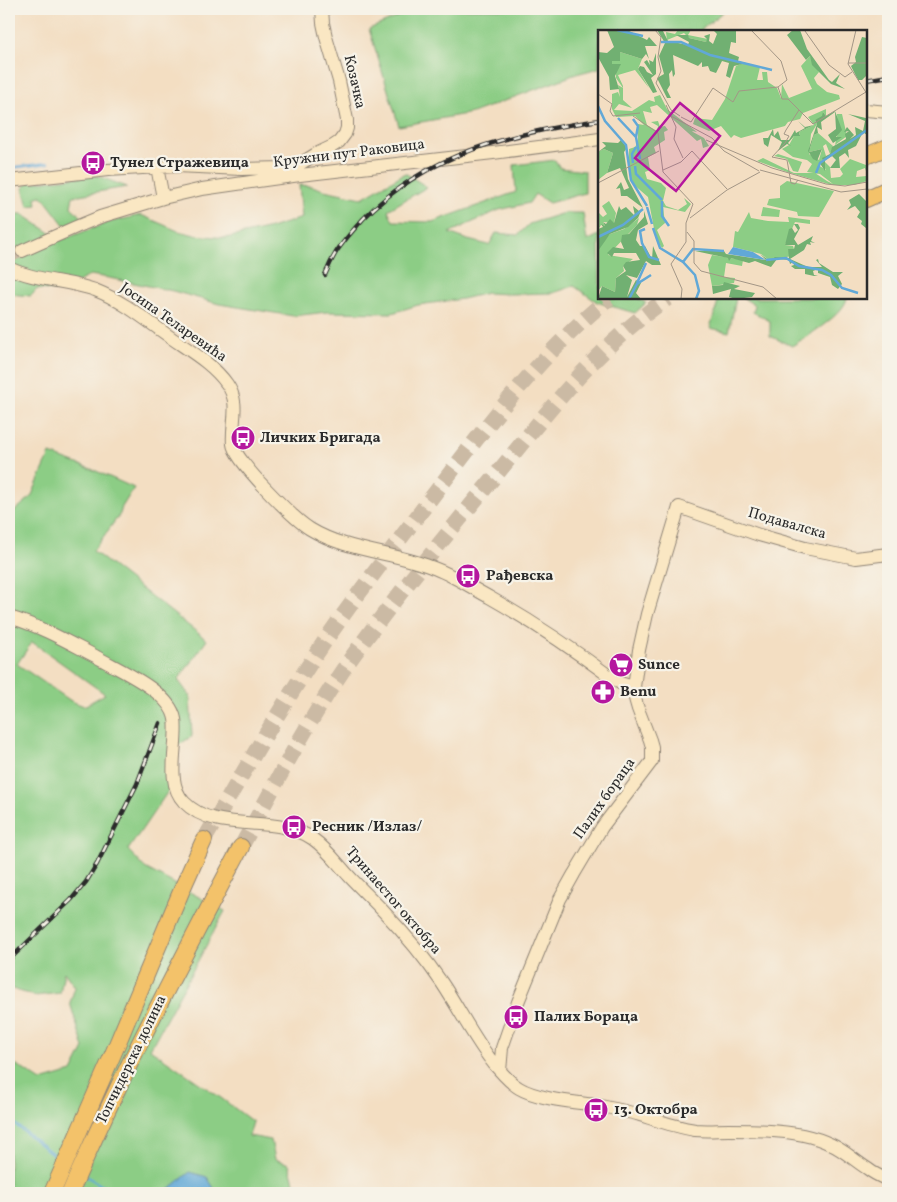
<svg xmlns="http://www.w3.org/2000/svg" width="897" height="1202" font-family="Vollkorn,serif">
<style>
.green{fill:#8ccd85;stroke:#5c7c58;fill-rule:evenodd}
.water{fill:#61a8d7;stroke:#466a81}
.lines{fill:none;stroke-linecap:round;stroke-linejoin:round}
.stream{stroke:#61a8d7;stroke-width:2.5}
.secondary-tunnel{stroke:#cbbaa4;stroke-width:12;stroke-dasharray:12 6;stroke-linecap:butt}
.highway-tunnel{stroke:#cbbaa4;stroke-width:16;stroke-dasharray:16 8;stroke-linecap:butt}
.secondary-casing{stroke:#8f8476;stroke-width:14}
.highway-casing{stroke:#8f8476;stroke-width:18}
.secondary{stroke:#fae7c3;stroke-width:12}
.highway{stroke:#f3c26a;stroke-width:16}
.rail-casing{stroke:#2b2b2b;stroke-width:4.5}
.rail{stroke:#f7f3e8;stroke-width:2.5;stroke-dasharray:8;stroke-linecap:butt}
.labels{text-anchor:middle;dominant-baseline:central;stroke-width:4.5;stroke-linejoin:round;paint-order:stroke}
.street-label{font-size:15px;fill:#2b2b2b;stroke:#f7f3e8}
.poi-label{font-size:15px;font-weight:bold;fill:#2b2b2b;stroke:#f7f3e8;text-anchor:start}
.inset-river{fill:none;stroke:#61a8d7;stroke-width:2.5}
.inset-road{fill:none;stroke:#a39686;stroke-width:1}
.view{fill:#b5179e;fill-opacity:0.15;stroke:#b5179e;stroke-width:2.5}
.inset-edge{fill:none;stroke:#2b2b2b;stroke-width:2.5}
</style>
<rect width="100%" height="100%" fill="#f7f3e8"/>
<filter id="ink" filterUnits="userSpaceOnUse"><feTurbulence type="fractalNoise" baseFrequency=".02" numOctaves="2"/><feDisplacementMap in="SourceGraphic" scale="10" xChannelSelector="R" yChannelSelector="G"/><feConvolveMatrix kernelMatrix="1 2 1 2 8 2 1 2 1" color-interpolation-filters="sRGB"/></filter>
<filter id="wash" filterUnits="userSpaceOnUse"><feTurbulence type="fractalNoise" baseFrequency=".0096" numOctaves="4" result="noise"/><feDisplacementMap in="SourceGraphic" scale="20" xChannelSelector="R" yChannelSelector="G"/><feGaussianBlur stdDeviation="1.12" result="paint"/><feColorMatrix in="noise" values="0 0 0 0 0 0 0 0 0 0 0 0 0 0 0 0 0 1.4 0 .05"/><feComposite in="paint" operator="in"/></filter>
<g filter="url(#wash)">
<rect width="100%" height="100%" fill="#f3dec2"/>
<!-- green -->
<path class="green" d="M417,9H726L700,31H600L599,68L576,74L472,113L399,126L369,29Z
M555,160L560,168L585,171V193L549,203L535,194L529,203L499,210L449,233L468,240L489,245L496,233L518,235L529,224L564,213H583L587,241L599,235L600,298H637L646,303L635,313L597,302L574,286L553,293L509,294L487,293L462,299L418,305L392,313L327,312L293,316L219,304L173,291L109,278L90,275L80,281L76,292L37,289L31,296L9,294V214H22L61,240L110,222L141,215L178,231L195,235L226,238L267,229L302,218L299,185L312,186L324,190L362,198L405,173L427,187L388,210L393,221L432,222L516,192L514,165Z
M95,175L127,187L73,196L71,207L85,220L65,226L42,196L36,197L37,205L28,206L23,188L28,183Z
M719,298H736L729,332L710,328Z
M743,298H847C844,315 807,336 792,346L770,336V321L753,312L755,305Z
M50,454L94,470L134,488L122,507L120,514L93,551L207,640L178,680L190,696L192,736L174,748L175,781L128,850L145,868L225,911L150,1049L221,1098L253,1122L249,1136L271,1140L275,1159L289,1164L297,1193H217L206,1177L168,1193H9V1060L41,1081L72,1072L84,1048L70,1003L75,987L64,972L60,993L35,996L9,988V516L31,497ZM32,642L105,694L84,706L71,701L17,664Z"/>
<!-- water -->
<path class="water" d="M190,1172L207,1177L217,1193H164Z"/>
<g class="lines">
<!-- stream -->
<path class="stream" d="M9,168L48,163
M9,1120C26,1132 42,1147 60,1159
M85,1175L113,1193"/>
</g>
</g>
<g filter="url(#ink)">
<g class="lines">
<!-- secondary-tunnel -->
<path class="secondary-tunnel" d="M9,257L22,251"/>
<!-- highway-tunnel -->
<path class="highway-tunnel" d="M204,840C239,780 273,720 311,662C350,602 395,546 438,489C490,421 543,352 609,298
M241,847C274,787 305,726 343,670C357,649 373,629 388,609C424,562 462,516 500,470C550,409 601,343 668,298"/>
<defs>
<path id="secondary" d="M866,110L888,112
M157,167L163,198
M9,181L108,170L177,166L241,169L287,168L295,167L316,154L333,146L339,142L345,134L347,128V120L339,81L326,37L323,23L322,9
M22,251L76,227L100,217L163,198L202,189L300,175L493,153L600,139
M9,268C36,281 67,280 95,290C123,301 146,320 170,337C190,351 213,364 227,384C241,404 231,422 233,444C234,460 294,519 310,529C346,551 392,552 431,567C452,574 470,587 489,597C533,622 572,648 612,678L620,683L634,687
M9,617C40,626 68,642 97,657C119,670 170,691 175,719C179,744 164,781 184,802C217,836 276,812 313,839C327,849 337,863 349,876C360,888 373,900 384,912C405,934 425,958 442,983C460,1010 474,1039 494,1064C502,1073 509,1082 519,1088C537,1099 574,1102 596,1105C611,1108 626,1111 640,1115C659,1121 676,1127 695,1130C707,1131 718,1130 729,1130C754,1130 779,1130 803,1135C812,1137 822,1140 830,1144C844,1150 855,1161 868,1169C874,1174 881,1177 888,1180
M500,1071L502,1048L518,1002L560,899L574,874L602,827L652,761V747L650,740L638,709L634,695V687L639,650L647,614L679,507L759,535L805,548L856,558L888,554"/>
<path id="highway" d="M866,156L888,147
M866,199L888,189
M52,1193L113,1054L183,887L204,840
M70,1193C121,1075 181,960 241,847"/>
</defs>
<!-- secondary casing -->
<use href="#secondary" class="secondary-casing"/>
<!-- highway casing -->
<use href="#highway" class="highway-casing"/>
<!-- secondary -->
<use href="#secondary" class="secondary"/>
<!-- highway -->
<use href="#highway" class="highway"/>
<defs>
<path id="rail" d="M866,80L888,76
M325,275C329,266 333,256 339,248C346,238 355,228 363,219C427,153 512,133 600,120
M9,960L71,900L86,882L97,864L137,784L160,723"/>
</defs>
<!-- rail casing -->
<use href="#rail" class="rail-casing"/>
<!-- rail -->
<use href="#rail" class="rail"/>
</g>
</g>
<!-- icons -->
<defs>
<symbol id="bus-disc" viewBox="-11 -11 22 22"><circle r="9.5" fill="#b5179e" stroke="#f7f3e8"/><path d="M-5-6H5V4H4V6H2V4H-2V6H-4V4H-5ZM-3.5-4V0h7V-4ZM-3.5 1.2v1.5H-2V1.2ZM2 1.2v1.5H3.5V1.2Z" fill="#fff"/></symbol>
<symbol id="supermarket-disc" viewBox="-11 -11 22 22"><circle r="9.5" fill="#b5179e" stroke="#f7f3e8"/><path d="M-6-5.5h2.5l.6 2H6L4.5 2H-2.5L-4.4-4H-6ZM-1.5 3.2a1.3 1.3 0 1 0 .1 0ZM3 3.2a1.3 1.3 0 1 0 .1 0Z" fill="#fff"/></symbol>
<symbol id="pharmacy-disc" viewBox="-11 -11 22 22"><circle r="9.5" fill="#b5179e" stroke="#f7f3e8"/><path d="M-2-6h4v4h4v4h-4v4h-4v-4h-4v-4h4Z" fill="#fff"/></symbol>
</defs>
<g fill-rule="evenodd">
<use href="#bus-disc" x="79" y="149" width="28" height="28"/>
<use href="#bus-disc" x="229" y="424" width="28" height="28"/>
<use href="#bus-disc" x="454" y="562" width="28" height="28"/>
<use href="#supermarket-disc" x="607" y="651" width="28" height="28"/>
<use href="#pharmacy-disc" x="589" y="678" width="28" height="28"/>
<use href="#bus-disc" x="280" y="813" width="28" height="28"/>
<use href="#bus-disc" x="502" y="1003" width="28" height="28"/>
<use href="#bus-disc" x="582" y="1096" width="28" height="28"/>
</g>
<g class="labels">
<!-- street labels -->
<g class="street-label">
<text transform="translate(354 82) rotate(77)">Козачка</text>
<text transform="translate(349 154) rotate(-7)">Кружни пут Раковица</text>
<text transform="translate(173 323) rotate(35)">Јосипа Теларевића</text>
<text transform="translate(787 524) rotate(16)">Подавалска</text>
<text transform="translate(605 799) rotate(-55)">Палих бораца</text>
<text transform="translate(393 901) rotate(49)">Тринаестог октобра</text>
<text transform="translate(132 1060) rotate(-64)">Топчидерска долина</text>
</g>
<!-- poi labels -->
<g class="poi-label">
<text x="110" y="163">Тунел Стражевица</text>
<text x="260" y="438">Личких Бригада</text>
<text x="486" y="576">Рађевска</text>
<text x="638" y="665">Sunce</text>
<text x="620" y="692">Benu</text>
<text x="312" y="827">Ресник /Излаз/</text>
<text x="534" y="1017">Палих Бораца</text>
<text x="614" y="1110">13. Октобра</text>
</g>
</g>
<!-- overview -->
<g transform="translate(598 30)">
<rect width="269" height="269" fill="#f3dec2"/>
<path d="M80,0H93L90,5L110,9L108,12L91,8L86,3L69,10L68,2L77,4ZM22,22L44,29L40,39L51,58L37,40L20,45L25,56V70L34,78L21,74L16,80L34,81L51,70L57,72L56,67L62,65L69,79L99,102L94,101L95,102L106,108L111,116L105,118L103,109L99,111L59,75L52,77L54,83L45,81L49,95L59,101L60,96L53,92L60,91L62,97L67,96L70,100L66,102L67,110L56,117L58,123L50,127L52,140L47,142L49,149L63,153L68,158L65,171L68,176L80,180L89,174L86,168L93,174L87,182L65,177L67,193L59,200L66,216L64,218L58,209L50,167L35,154L31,138V119L37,117L40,112V94L46,95L37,86L18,87L14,79V64L20,62L22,67L20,55L25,58L18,48V39L22,36L14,35V31H22ZM212,26L221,42L216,48L219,54L229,62L241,65L242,69L205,83L202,89L190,92L187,96L143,108L136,105L133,108L123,96L111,101L95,94L97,88L114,90L127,69L138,36L145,33L162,37L159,50H165L164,42H169L170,52L179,58L183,68L184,54L191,68L214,59L203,36ZM228,79V86L225,82V89L217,90L219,94L213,104L211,124L221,130L224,119L211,122L216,105L220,103L235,116L232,124L228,114L225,116L228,126L220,135L228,140L225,135L227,132L232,137L233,148L242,147L245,144L242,139L252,129L268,135L269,144L267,138L259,141L258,147L269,146V151L256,155H234L189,142L159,131L165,128L196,143H217L229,151L235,154L222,144L209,142L214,134L209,130L195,127L184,119L191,115L196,106L202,105L201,102L216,95L210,87ZM239,84H244L249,106L237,115L240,102ZM6,119L15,123L9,143L0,150V122ZM180,124L204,132L200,142L195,141L189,129L176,126ZM189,151L236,161L221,187L200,186L199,182L169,175L171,169L182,168V156ZM11,171L18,183L16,193L5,192L7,196L3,195L0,200L1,183L5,187L9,184L4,176ZM165,177L182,180L181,187L163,186ZM151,182L153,188L170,191L191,192L190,187L212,190V194L197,192L187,215L195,216L196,219H190L193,226L172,231L163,224L135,217L137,201L140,202ZM41,188L39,195L10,225L35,229L25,236L26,241L18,248L17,262L4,256L0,261L1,217L12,204L26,199ZM114,225L145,230L144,236L128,233L126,247L137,248L136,253L114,256L110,235Z" fill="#8ccd85"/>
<path d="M9,0H29L49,10L51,7L59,16H47L51,29L48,24L44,29L22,22V31H14V34H23L17,46L21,59L12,60L11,47L0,27V22L9,23L16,17ZM59,0L65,1L70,11L90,15L91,12L78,5H90L91,8L108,12L109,9L106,6L112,4L111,11L115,14L119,4L115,0H138V13L133,12L131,23L141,27L140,31L163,37L148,33L136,36L132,48L128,46L131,33L124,31L118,43L112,41L110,36L104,37V32L100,36L75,25L77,44L75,47L74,40L71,44L72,55L69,60L73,68H69L59,48L66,44L61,26L67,13ZM195,0H202L209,19L231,50L234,52L242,44L238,53L247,59L233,54L214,35L212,26L208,30L189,5ZM264,7L269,8V45L264,50H260L253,36L258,32L257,27ZM58,23V44L53,48L59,62L55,63L40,39L42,36L46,37L49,42L55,45L46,32L49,30L52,35L51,30L55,32ZM237,81L244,100L238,107H244L235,113L230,105L238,99L237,82L223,92L224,100L219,97L220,103L216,105L211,122L224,119L219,131L215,129L210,121L219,94L217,90L224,86L225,82L228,86ZM250,84L268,88L269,105L265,102L258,116L250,120L251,128L247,123L241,127L242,138H232L238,130L234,126L227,130V141L221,132L225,131L224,128L232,124L234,117L248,109L247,104L251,101L246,102L249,97L256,105L252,109L258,105L257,97L265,101L267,91ZM200,91L207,97L216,95L201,102L202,106H196L190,113L193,116L189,114L180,121L184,112L173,105L170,117L166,114L165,108H170L175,99L176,106L180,101L183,110H191L197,100L198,103L207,98ZM23,110L29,118L26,122L30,149L45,178L29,166H23L22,158L18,159L23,152L26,160L31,158L22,138L9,143L15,123L6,119L0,122L8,116L4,112L20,113ZM261,164L269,172L268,198L263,194L264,191L259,187L262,182L257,176L249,180L253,175L251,170ZM35,176L41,181L44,179L40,188L30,197L12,204L0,221V199L5,197L3,194L7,196L5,192L8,194L12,189L16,193L21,176L23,180L28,177L37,186ZM46,181L50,194L40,200L38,210L42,216H47L54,229L55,216L63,235H54L48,231L39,248L28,245L34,250L29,267L38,250L43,253L38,263L43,269H0L4,256L17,262L18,248L28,241L25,236L28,232L42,230L38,223H16L14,227L9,223L15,217L26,219L23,212L24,205L31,204L46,187ZM196,194H200L202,198L196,209L200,215L215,206L213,211L217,213L212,212L213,215L209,214L206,220L192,229L210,237H224L218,230L220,229L221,233L235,242H245L240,246L244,254L240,259L234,255L232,247L220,243V239L215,241L216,245H220L216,246L207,244V239H197L193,236L196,235L195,232L192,234L191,230L179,229L173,237L157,231L151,233L133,228L131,231L130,228L97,221H126L128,224L168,230L162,224L172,231L177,227L191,228L190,219H196L197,215H187L191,199L194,198L197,203L200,200ZM126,252L142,256L136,259L157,263L154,267L138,269L131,267L133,259L115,264L114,256L125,255Z" fill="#71b072"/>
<path d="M135,217L155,222L168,230L130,224Z" fill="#61a8d7"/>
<path class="inset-river" d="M19,0L45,6M63,12H83L112,25L174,40M0,76L7,91L28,115L33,150L49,176M20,88L38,107L40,96L35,89M38,107L42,129M35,133L34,124L38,117M37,136L38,144L64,170M218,143L222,133L269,100M64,171V186L71,196M49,177L54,194M55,198L62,218L85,232L97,245L101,261L98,269M47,199L42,201L44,213L51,227L61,230M0,207L25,195L45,179M168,230L188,228L201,236L224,240L233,245L244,258L260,263M85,232L95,219L126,221M39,253L48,233M31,269L39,254L53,245"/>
<path class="inset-road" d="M57,0L63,7L60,27L63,41L58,53L73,80L82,86M210,0L207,1L231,35L247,47L254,42M258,0L250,34L269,64M250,33H269M180,57L184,69H190L215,94L268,62M0,64L14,74L12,81L15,86L42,83M68,75L78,97L76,109L85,128M35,86L60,103L65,142L95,174L88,193V212L73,234L84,259L83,269M73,86L114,108L126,121L161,141M83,87L93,92L115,58L135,72L141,61L180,57L189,50L183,31L153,0M108,110L174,138L228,154L247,156L269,152M174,127L187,113L191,106L186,104L188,100L201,80M174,127L189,130L193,153L197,154L200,150M65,140L83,132L94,121L129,159M162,140L243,162L269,159M0,153L61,121M92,188L129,160L162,142M89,202L96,211V233L103,241L165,257L179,269"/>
<path class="view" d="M82,73L122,106L78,161L37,128Z"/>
<rect width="269" height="269" class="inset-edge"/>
</g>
<!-- margin -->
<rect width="897" height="1202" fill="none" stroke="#f7f3e8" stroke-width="30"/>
</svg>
